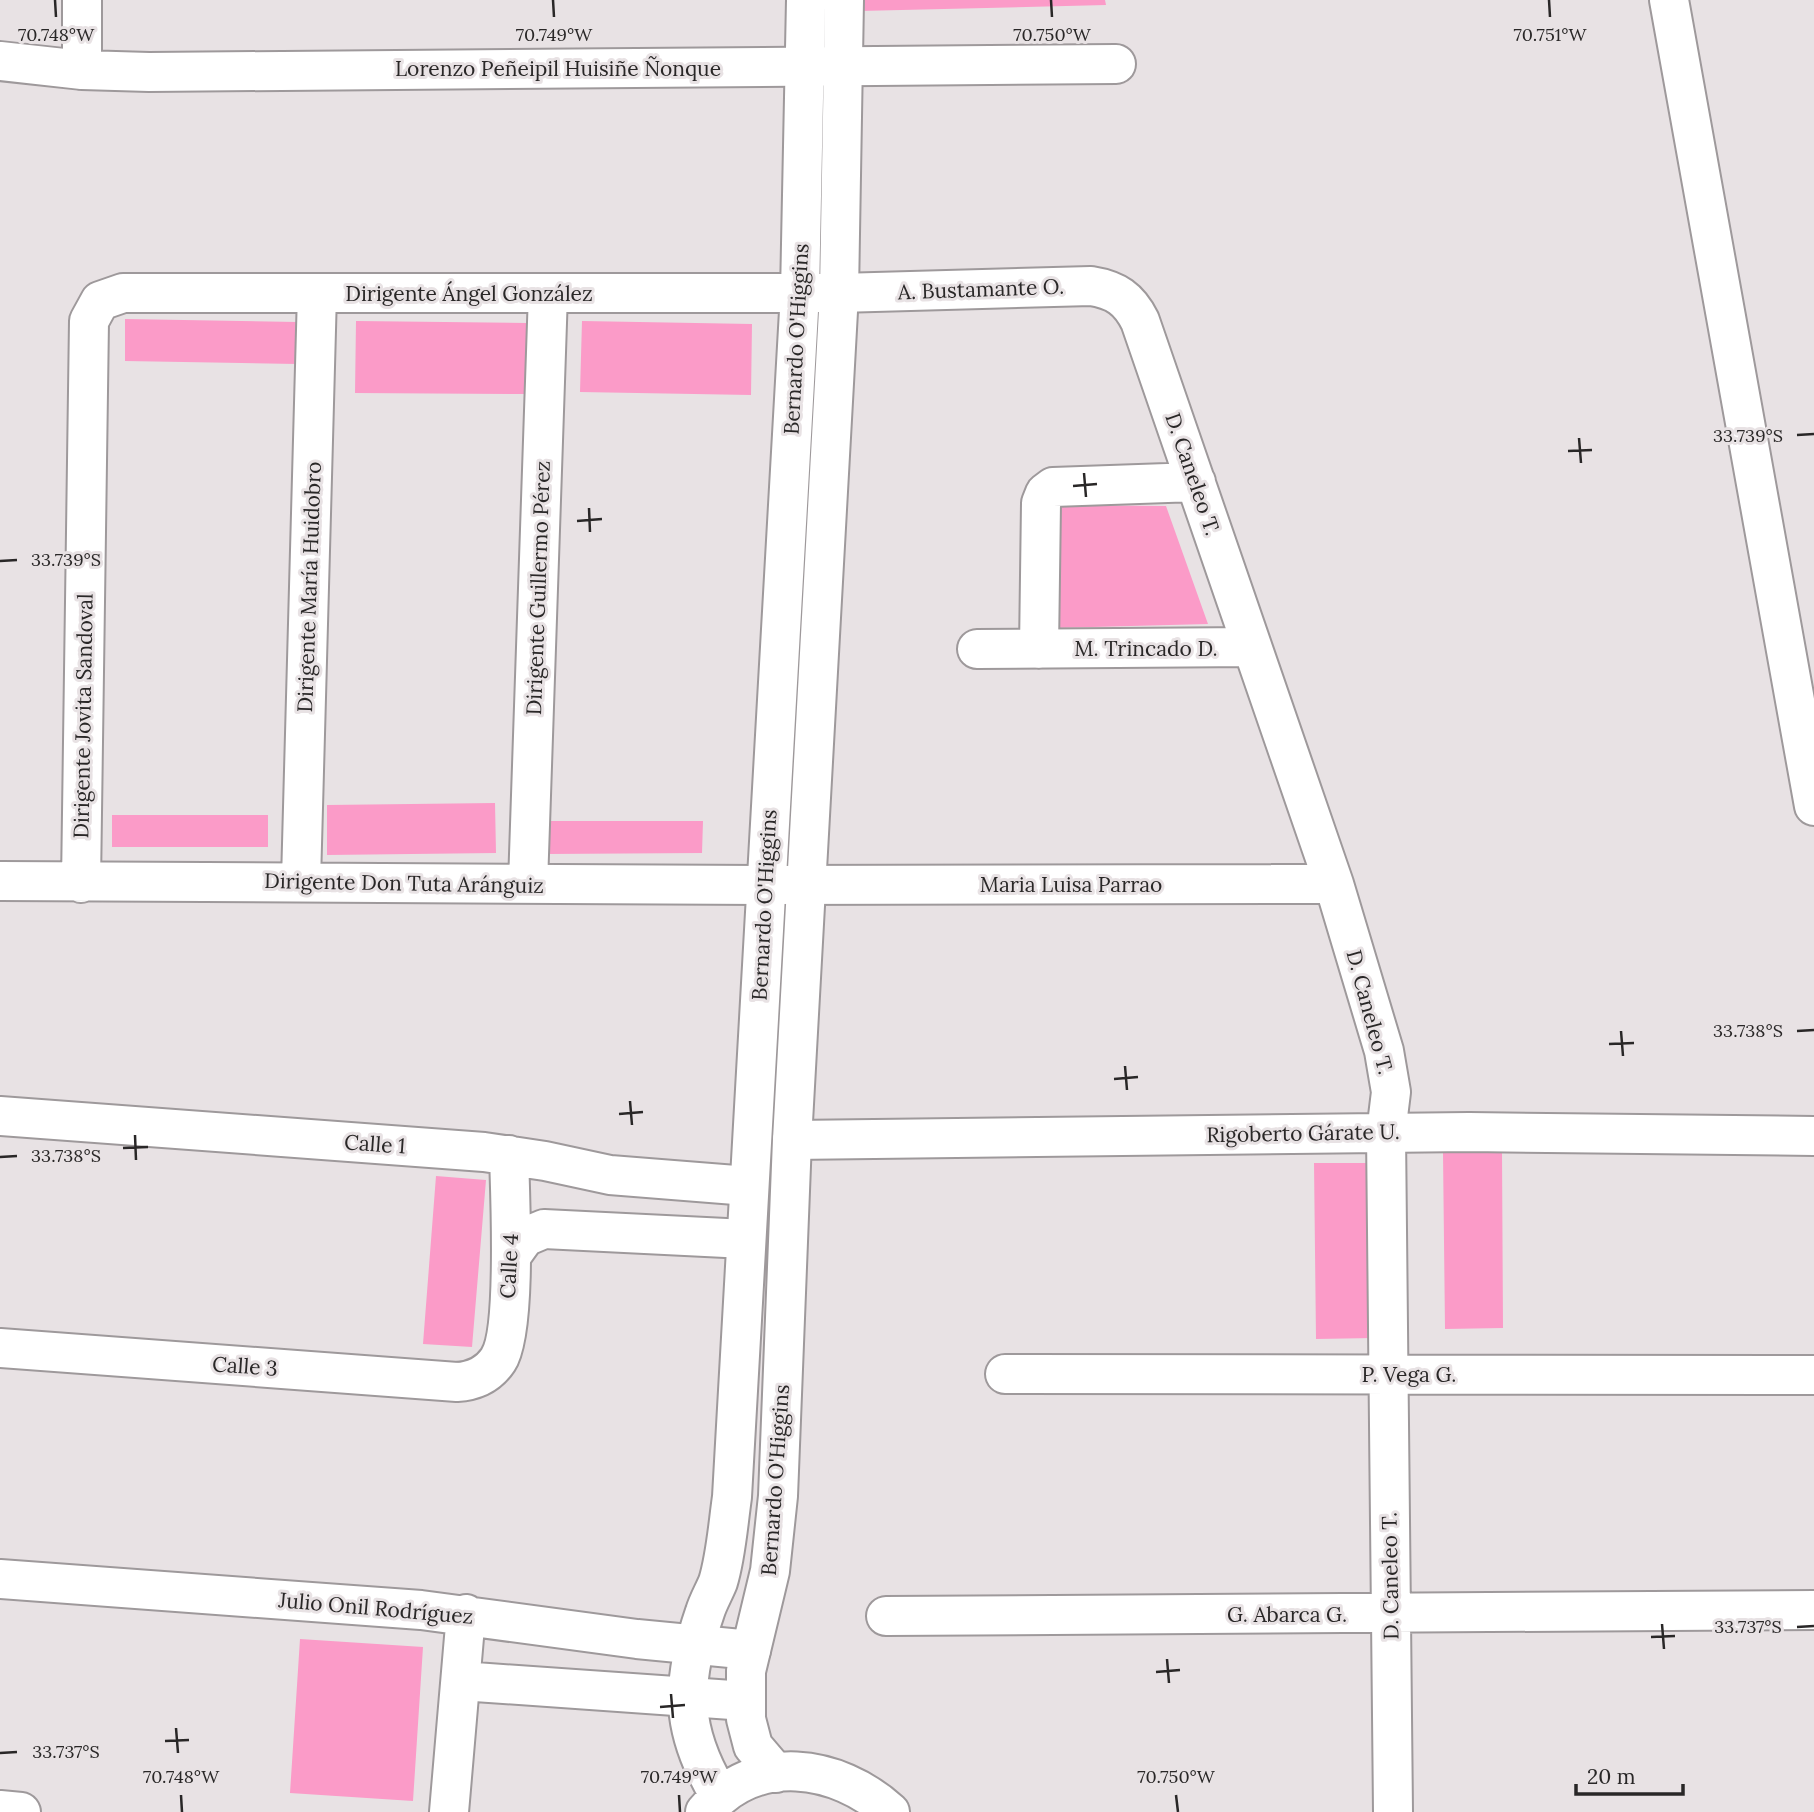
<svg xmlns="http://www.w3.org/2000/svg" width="1814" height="1812" font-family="Lora,serif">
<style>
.green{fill:#fb9bc8}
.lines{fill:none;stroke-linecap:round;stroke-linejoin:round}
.minor-casing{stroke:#9e999b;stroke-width:42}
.tertiary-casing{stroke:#9e999b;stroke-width:42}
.minor{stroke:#fff;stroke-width:38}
.tertiary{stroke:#fff;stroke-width:38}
.ticks{fill:none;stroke:#292727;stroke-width:2.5}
.labels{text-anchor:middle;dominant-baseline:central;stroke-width:6;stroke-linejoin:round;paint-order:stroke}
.street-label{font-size:21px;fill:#292727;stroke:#e8e2e4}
.ticks-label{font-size:18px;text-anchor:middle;fill:#292727;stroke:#e8e2e4;stroke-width:6;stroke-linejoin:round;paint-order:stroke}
</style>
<rect width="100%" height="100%" fill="#e8e2e4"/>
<!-- green -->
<path class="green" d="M859,0H1105L1106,5L859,11Z
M125,319L297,322V364L125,361Z
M356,321L527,323L526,394L355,393Z
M582,321L752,324L751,395L580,392Z
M1055,505L1166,506L1208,624L1054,628Z
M495,803L496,853L327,855V805Z
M112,815H268V847H112Z
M547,821H703L702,853L547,854Z
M1502,1152L1503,1328L1445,1329L1443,1153Z
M1314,1163H1373L1374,1338L1316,1339Z
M436,1176L486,1180L472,1347L423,1344Z
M300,1639L423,1647L413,1801L290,1793Z"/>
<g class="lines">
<defs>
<path id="minor" d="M82,0V70
M1669,0L1814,806
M0,61L82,70L149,72L1116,64
M977,649L1252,647
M1039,649L1041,503L1045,493L1053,487L1196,482
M0,881L765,885L1334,884
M301,881L317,293
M81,883L89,321L100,301L123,293H839L1091,286C1116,290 1129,299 1140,321L1334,884L1384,1051L1391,1092L1386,1133L1393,1812
M528,884L548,293
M0,1116L484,1152L545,1161L610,1175L748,1186
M792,1140L1469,1132L1814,1136
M512,1255L525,1237L544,1229L746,1239
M0,1348L457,1382C474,1381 488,1375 498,1360C517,1332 510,1195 509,1155
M1005,1374L1814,1375
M0,1579L421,1610L637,1639L751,1650
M886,1616L1814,1610
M461,1681L746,1701
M0,1810L21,1812
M449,1812L466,1614"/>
<path id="tertiary" d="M776,1773L753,1746L746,1719V1671L770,1571L778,1496L792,1140L839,293L844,0
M720,1796C680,1731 680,1684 705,1612C708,1602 714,1592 718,1582C726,1556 728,1525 732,1497L800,293L806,0
M705,1812C755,1752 837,1764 890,1812"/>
</defs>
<!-- minor casing -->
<use href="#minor" class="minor-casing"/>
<!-- tertiary casing -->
<use href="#tertiary" class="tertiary-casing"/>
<!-- minor -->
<use href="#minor" class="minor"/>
<!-- tertiary -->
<use href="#tertiary" class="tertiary"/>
</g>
<!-- ticks -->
<path class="ticks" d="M55,0L56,17M553,0L554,17M1051,0L1052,17M1549,0L1550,17M1797,435L1814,434M1579,438L1581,463M1568,451L1592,450M1084,473L1086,497M1073,486L1097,484M589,508L590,532M577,521L602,519M0,561L17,560M1621,1031L1623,1056M1797,1031L1814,1030M1609,1044L1634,1043M1125,1066L1127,1090M1114,1079L1138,1077M630,1101L632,1125M619,1114L643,1112M135,1135L136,1160M123,1148L148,1147M0,1157L17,1156M1662,1624L1664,1649M1797,1627L1814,1626M1651,1637L1675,1636M1167,1659L1169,1683M1156,1672L1180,1670M671,1694L673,1718M660,1707L685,1705M176,1728L178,1753M165,1741L189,1740M0,1753L17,1752M181,1795L182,1812M679,1795L680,1812M1176,1795L1178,1812"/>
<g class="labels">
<!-- street labels -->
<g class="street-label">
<text x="558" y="68">Lorenzo Peñeipil Huisiñe Ñonque</text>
<text transform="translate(981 289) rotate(-2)">A. Bustamante O.</text>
<text x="469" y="293">Dirigente Ángel González</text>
<text transform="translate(796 339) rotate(-87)">Bernardo O'Higgins</text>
<text transform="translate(1193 474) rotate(71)">D. Caneleo T.</text>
<text transform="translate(309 587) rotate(-88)">Dirigente María Huidobro</text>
<text transform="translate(538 588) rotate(-88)">Dirigente Guillermo Pérez</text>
<text x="1146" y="648">M. Trincado D.</text>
<text transform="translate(83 716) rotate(-89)">Dirigente Jovita Sandoval</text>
<text transform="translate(404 883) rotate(1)">Dirigente Don Tuta Aránguiz</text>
<text x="1071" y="884">Maria Luisa Parrao</text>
<text transform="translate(764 905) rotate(-87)">Bernardo O'Higgins</text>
<text transform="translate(1370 1012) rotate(75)">D. Caneleo T.</text>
<text transform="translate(1303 1133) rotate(-1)">Rigoberto Gárate U.</text>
<text transform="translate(375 1144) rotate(4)">Calle 1</text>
<text transform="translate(509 1266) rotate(-87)">Calle 4</text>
<text transform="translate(245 1366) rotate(4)">Calle 3</text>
<text x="1409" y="1374">P. Vega G.</text>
<text transform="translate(775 1480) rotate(-86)">Bernardo O'Higgins</text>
<text transform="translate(1390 1576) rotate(-91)">D. Caneleo T.</text>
<text transform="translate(376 1608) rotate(5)">Julio Onil Rodríguez</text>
<text x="1287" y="1614">G. Abarca G.</text>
</g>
</g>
<g class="ticks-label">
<text x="56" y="41">70.748°W</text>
<text x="554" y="41">70.749°W</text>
<text x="1052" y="41">70.750°W</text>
<text x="1550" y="41">70.751°W</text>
<text x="1748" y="442">33.739°S</text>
<text x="66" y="566">33.739°S</text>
<text x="1748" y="1037">33.738°S</text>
<text x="66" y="1162">33.738°S</text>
<text x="1748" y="1633">33.737°S</text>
<text x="66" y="1758">33.737°S</text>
<text x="181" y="1783">70.748°W</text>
<text x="679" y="1783">70.749°W</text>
<text x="1176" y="1783">70.750°W</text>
</g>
<!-- scale -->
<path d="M1576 1784v10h107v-10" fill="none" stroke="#292727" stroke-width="3.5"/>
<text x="1587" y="1784" font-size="21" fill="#292727" stroke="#e8e2e4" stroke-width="5" paint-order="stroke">20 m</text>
</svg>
